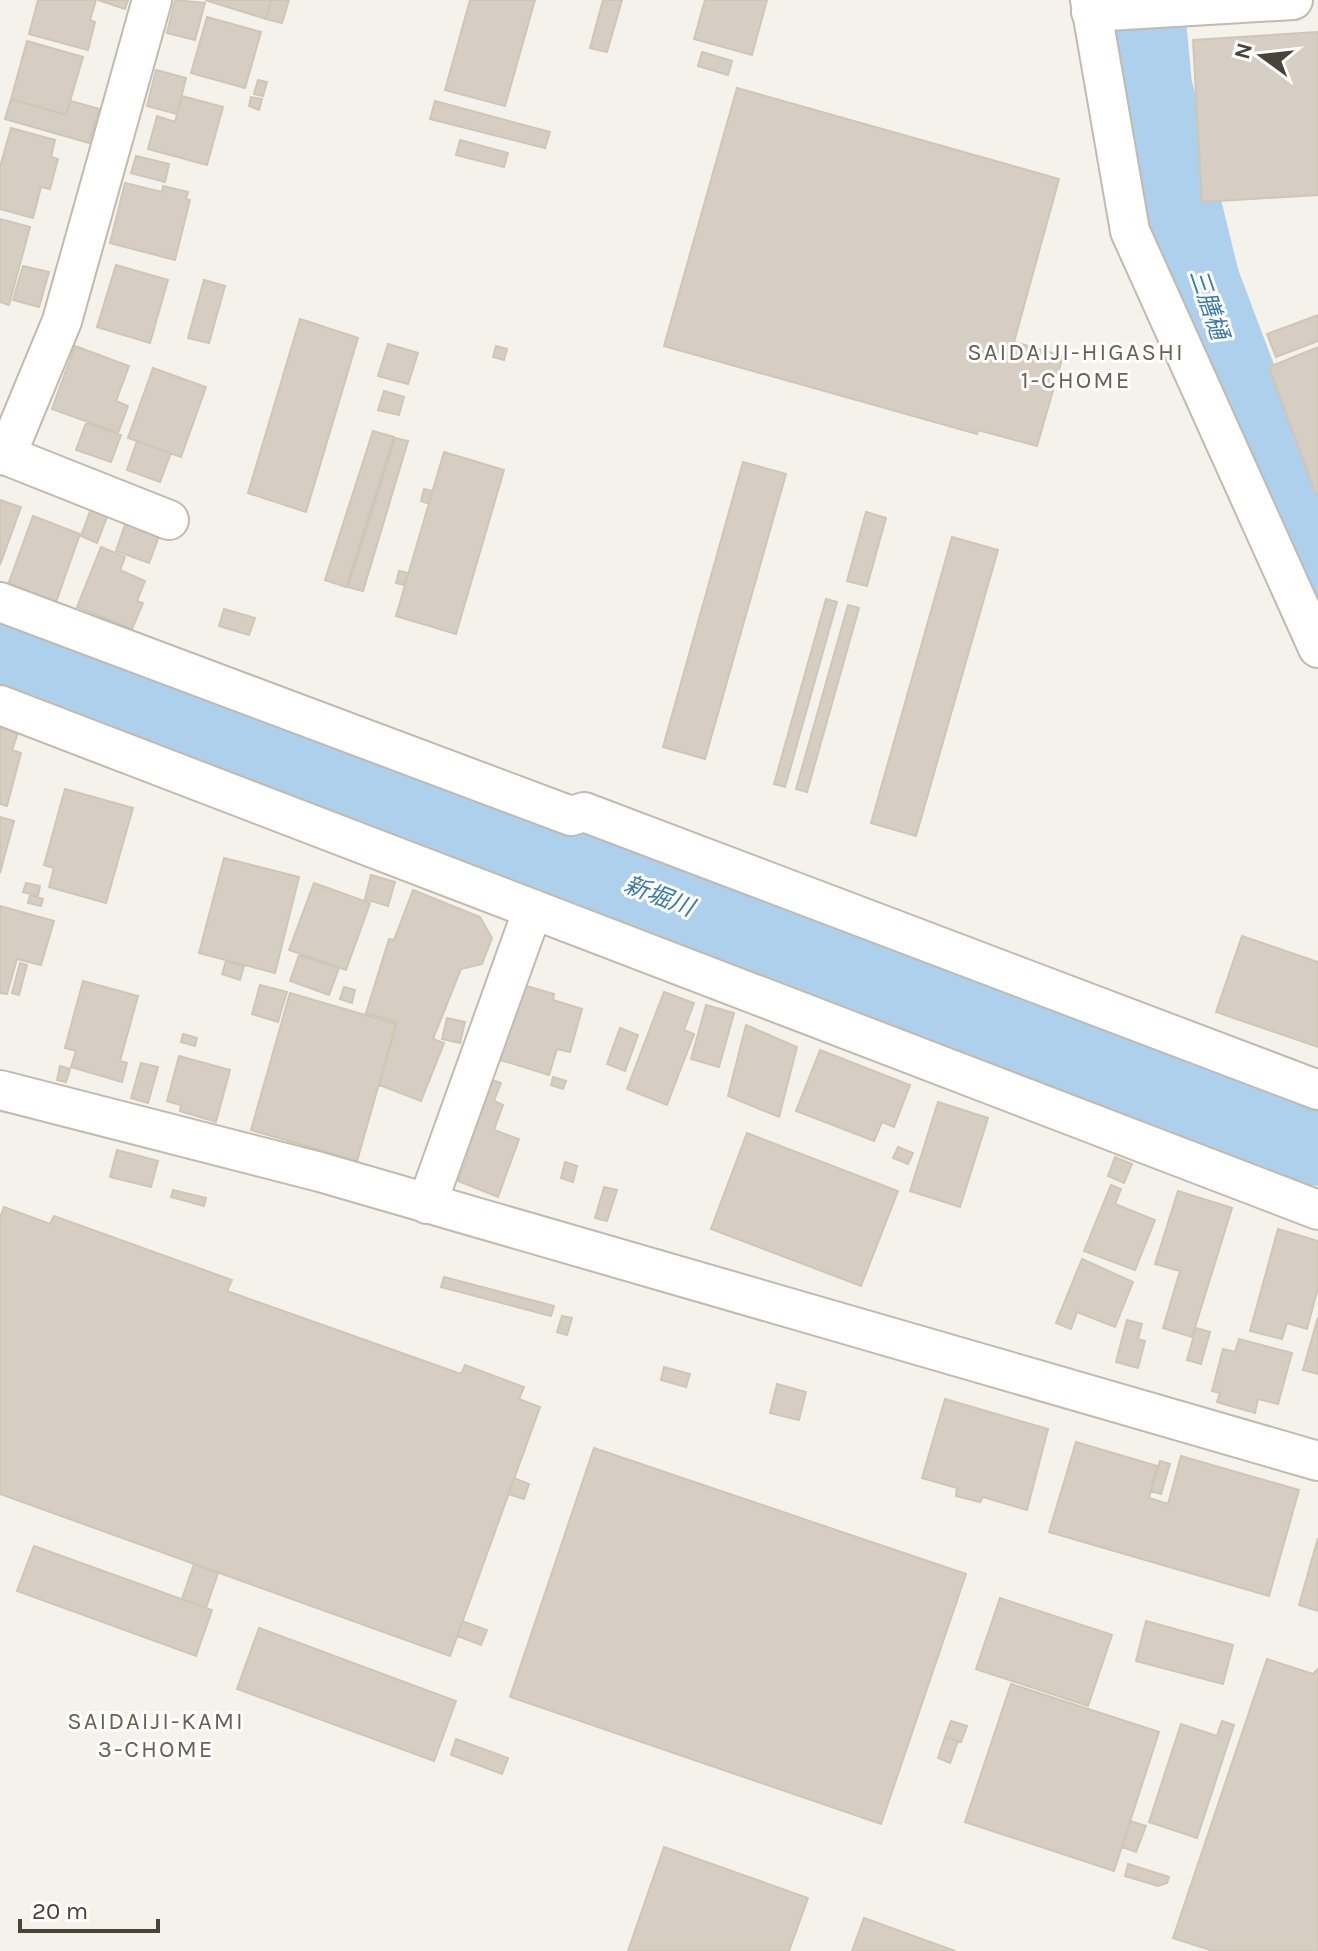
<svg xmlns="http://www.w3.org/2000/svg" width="1318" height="1951" font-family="Karla,'Noto Sans JP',sans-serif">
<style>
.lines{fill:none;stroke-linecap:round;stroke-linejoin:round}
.river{stroke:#add0ec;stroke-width:82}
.building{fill:#d6cec2;stroke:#d0c6b5;stroke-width:2}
.minor-casing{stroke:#c0baaf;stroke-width:42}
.minor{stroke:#fff;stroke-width:38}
.labels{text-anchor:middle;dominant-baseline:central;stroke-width:6;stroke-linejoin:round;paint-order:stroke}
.water-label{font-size:24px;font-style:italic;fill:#3979ae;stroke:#fff}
.neighbourhood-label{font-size:24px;letter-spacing:2px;fill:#6b6152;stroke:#fff}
</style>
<rect width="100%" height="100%" fill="#f5f2ec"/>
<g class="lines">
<!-- river -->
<path class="river" d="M1143,0L1151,86L1199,282L1318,597
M0,647L1318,1145"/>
</g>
<!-- building -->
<path class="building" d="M38,0H96L90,20L95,22L88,50L29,34Z
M98,0H128L125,9Z
M175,0L205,3L195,40L167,33Z
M205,0H271L266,19Z
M271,0H289L282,23L266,19Z
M470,0H535L505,106L445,90Z
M603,0H622L607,52L590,48Z
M705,0H767L752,55L694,39Z
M207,17L261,32L245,88L191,73Z
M1318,32V195L1202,202L1193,40Z
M27,41L83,57L66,115L11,99Z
M702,52L732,61L728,75L698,66Z
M156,70L186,78L177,114L147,106Z
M258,80L267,82L263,96L254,94Z
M737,88L1059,179L1014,342L1063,356L1037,446L978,430L977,434L664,346Z
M182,96L223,107L207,165L148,149L157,116L175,122Z
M251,97L262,99L259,110L249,106Z
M11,99L66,115L71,101L99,109L89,143L5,119Z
M435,101L550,132L545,148L430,119Z
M11,128L55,140L51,157L58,159L50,189L41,187L33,218L0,209V167Z
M460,140L508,153L504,167L456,155Z
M136,156L169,164L165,182L131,173Z
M125,183L162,192L163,186L188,192L186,199L190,200L175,260L110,243Z
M0,219L30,227L9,305L0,302Z
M116,265L168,280L150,343L97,327Z
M23,266L49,272L39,307L13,300Z
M204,280L225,286L209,343L188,338Z
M1318,315V341L1276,357L1267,334Z
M300,319L358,338L306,512L248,493Z
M388,344L418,353L408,384L378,376Z
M75,346L129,366L116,401L128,406L118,433L52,409Z
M496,346L507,349L504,360L493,357Z
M1318,347V494H1316L1269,367Z
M153,368L206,387L181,457L128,438Z
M384,391L404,397L399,415L378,410Z
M86,423L121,435L111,462L76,450Z
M373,431L394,437L346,587L325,580Z
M395,438L408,441L363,591L348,587Z
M137,441L171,453L160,482L127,470Z
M444,452L504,470L456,634L396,616Z
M743,462L786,474L705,759L663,747Z
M424,489L432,491L429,504L421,501Z
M0,500L21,507L0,565Z
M92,506L109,512L97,543L81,536Z
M866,512L886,518L867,586L847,581Z
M33,516L80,534L56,602L8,585Z
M127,519L161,531L149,563L116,551Z
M952,537L998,550L916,836L871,823Z
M101,547L125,557L120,570L145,581L137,601L143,603L132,629L77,607Z
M399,571L408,573L404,585L396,583Z
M826,599L837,602L785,787L774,784Z
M848,605L859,608L807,792L796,789Z
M224,609L255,618L249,635L219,626Z
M0,728L18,733L12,750L21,753L7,806L0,804Z
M65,789L133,808L106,903L49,887L54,868L44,865Z
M0,817L14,821L0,873Z
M224,858L299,877L275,973L199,953Z
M371,875L395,882L388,906L365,899Z
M26,883L40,886L38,896L23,892Z
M314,883L370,903L346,970L289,950Z
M413,890L480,917L492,938L482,964L461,969L433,1039L444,1043L421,1101L379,1085L397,1022L366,1013L389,939L394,940Z
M30,895L43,899L41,906L28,903Z
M0,906L54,921L41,965L17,959L7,994L0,993Z
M1242,936L1318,962V1047L1216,1012Z
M299,955L339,968L329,995L290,981Z
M226,961L244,966L240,980L222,974Z
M20,963L27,965L19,995L12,993Z
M83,981L138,996L120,1061L127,1063L122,1082L71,1067L76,1051L65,1048Z
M516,983L554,994L553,1000L582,1009L570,1052L557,1049L549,1075L494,1058Z
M260,985L287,992L278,1022L252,1014Z
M344,987L355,990L352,1003L340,999Z
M664,992L694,1003L684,1030L694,1034L667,1105L627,1089Z
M290,993L396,1024L357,1161L251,1130Z
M706,1005L734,1013L719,1067L691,1059Z
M447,1018L465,1022L460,1043L442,1039Z
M746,1025L797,1047L779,1117L728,1096Z
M620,1028L638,1035L625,1071L607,1064Z
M183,1034L197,1038L195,1046L181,1042Z
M820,1050L910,1085L894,1127L882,1122L874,1141L796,1111Z
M179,1056L230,1070L216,1122L180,1111L181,1105L167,1101Z
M141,1063L158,1067L148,1103L131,1098Z
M60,1066L70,1069L66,1082L57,1080Z
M553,1077L566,1081L563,1089L551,1085Z
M485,1078L501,1083L494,1101L503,1105L494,1130L519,1139L498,1197L458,1181L468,1156L458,1152Z
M938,1102L988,1118L960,1207L910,1191Z
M747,1133L898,1191L861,1286L711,1229Z
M898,1147L913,1153L908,1164L893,1158Z
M117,1150L158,1161L151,1187L110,1177Z
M1115,1157L1132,1164L1124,1183L1108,1176Z
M565,1162L577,1166L573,1182L561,1178Z
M1111,1185L1121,1189L1115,1204L1155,1220L1135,1270L1084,1251Z
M604,1187L617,1190L607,1221L595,1218Z
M173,1190L206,1198L204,1206L171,1197Z
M1178,1191L1232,1208L1192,1337L1163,1328L1180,1271L1155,1264Z
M4,1207L50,1224L54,1216L232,1280L227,1291L461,1374L465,1365L524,1387L519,1399L540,1407L450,1656L0,1494V1218Z
M1278,1229L1318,1241V1288L1307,1329L1287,1323L1282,1339L1250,1331Z
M1082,1259L1133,1282L1115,1327L1077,1312L1071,1329L1056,1323Z
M444,1277L554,1306L551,1316L441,1287Z
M562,1316L572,1318L567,1335L557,1332Z
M1318,1317V1374L1303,1370Z
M1127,1320L1142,1324L1138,1339L1145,1341L1138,1368L1116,1362Z
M1196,1328L1210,1332L1201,1364L1187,1360Z
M1239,1339L1292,1353L1278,1404L1258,1399L1255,1413L1217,1402L1220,1393L1212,1391L1223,1349L1235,1352Z
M664,1367L690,1374L686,1387L661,1380Z
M777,1384L806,1392L799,1420L770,1413Z
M945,1399L1048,1429L1027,1510L983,1497L980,1502L956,1496L957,1488L922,1478Z
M1076,1442L1157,1466L1149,1498L1168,1504L1181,1456L1299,1490L1269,1596L1049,1532Z
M594,1448L966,1574L881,1824L510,1697Z
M1160,1461L1170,1464L1161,1494L1151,1491Z
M514,1478L529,1484L524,1499L508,1494Z
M1318,1538V1611L1299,1605Z
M34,1546L212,1610L196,1656L17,1591Z
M194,1564L218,1573L206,1608L182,1599Z
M1000,1598L1112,1635L1088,1706L976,1669Z
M462,1621L487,1630L481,1645L457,1636Z
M1146,1621L1233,1645L1223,1684L1136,1661Z
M259,1628L456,1701L434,1761L237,1689Z
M1267,1659L1313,1674L1318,1669V1951H1213L1173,1938Z
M1011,1684L1159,1732L1114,1871L965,1822Z
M951,1721L967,1726L961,1742L945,1737Z
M1222,1721L1234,1725L1197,1838L1149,1822L1181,1724L1217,1736Z
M945,1737L958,1741L950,1763L938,1758Z
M456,1739L508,1758L502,1774L451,1755Z
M1130,1821L1146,1826L1136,1852L1122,1847Z
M664,1847L808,1898L789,1951H628Z
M1128,1864L1169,1877L1167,1883L1158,1886L1125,1876Z
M864,1918L955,1951H852Z"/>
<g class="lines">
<defs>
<path id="minor" d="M1090,0L1130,231L1318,648
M1091,12L1293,0
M0,453L169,520
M6,456L62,321L152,0
M0,602L571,816L584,812L1318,1090
M0,705L1318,1210
M0,1090L320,1172L1318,1461
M427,1204L533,909"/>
</defs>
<!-- minor casing -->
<use href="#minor" class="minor-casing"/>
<!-- minor -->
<use href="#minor" class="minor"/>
</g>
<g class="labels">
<!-- water labels -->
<g class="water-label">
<text transform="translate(1209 304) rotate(71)">三膳樋</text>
<text transform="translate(659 896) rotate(21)">新堀川</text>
</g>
<!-- neighbourhood labels -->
<g class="neighbourhood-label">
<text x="1076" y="352">SAIDAIJI-HIGASHI<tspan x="1076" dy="28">1-CHOME</tspan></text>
<text x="156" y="1721">SAIDAIJI-KAMI<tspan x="156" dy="28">3-CHOME</tspan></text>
</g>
</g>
<!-- north arrow -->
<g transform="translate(1262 56) rotate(285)" stroke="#ffffff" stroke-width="6" paint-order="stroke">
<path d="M0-6L14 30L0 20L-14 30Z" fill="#49433a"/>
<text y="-12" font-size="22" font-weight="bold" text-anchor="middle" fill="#49433a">N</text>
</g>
<!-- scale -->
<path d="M20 1919v12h138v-12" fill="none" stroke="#49433a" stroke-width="4"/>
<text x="32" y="1919" font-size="24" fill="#49433a" stroke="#ffffff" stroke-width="6" paint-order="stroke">20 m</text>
</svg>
